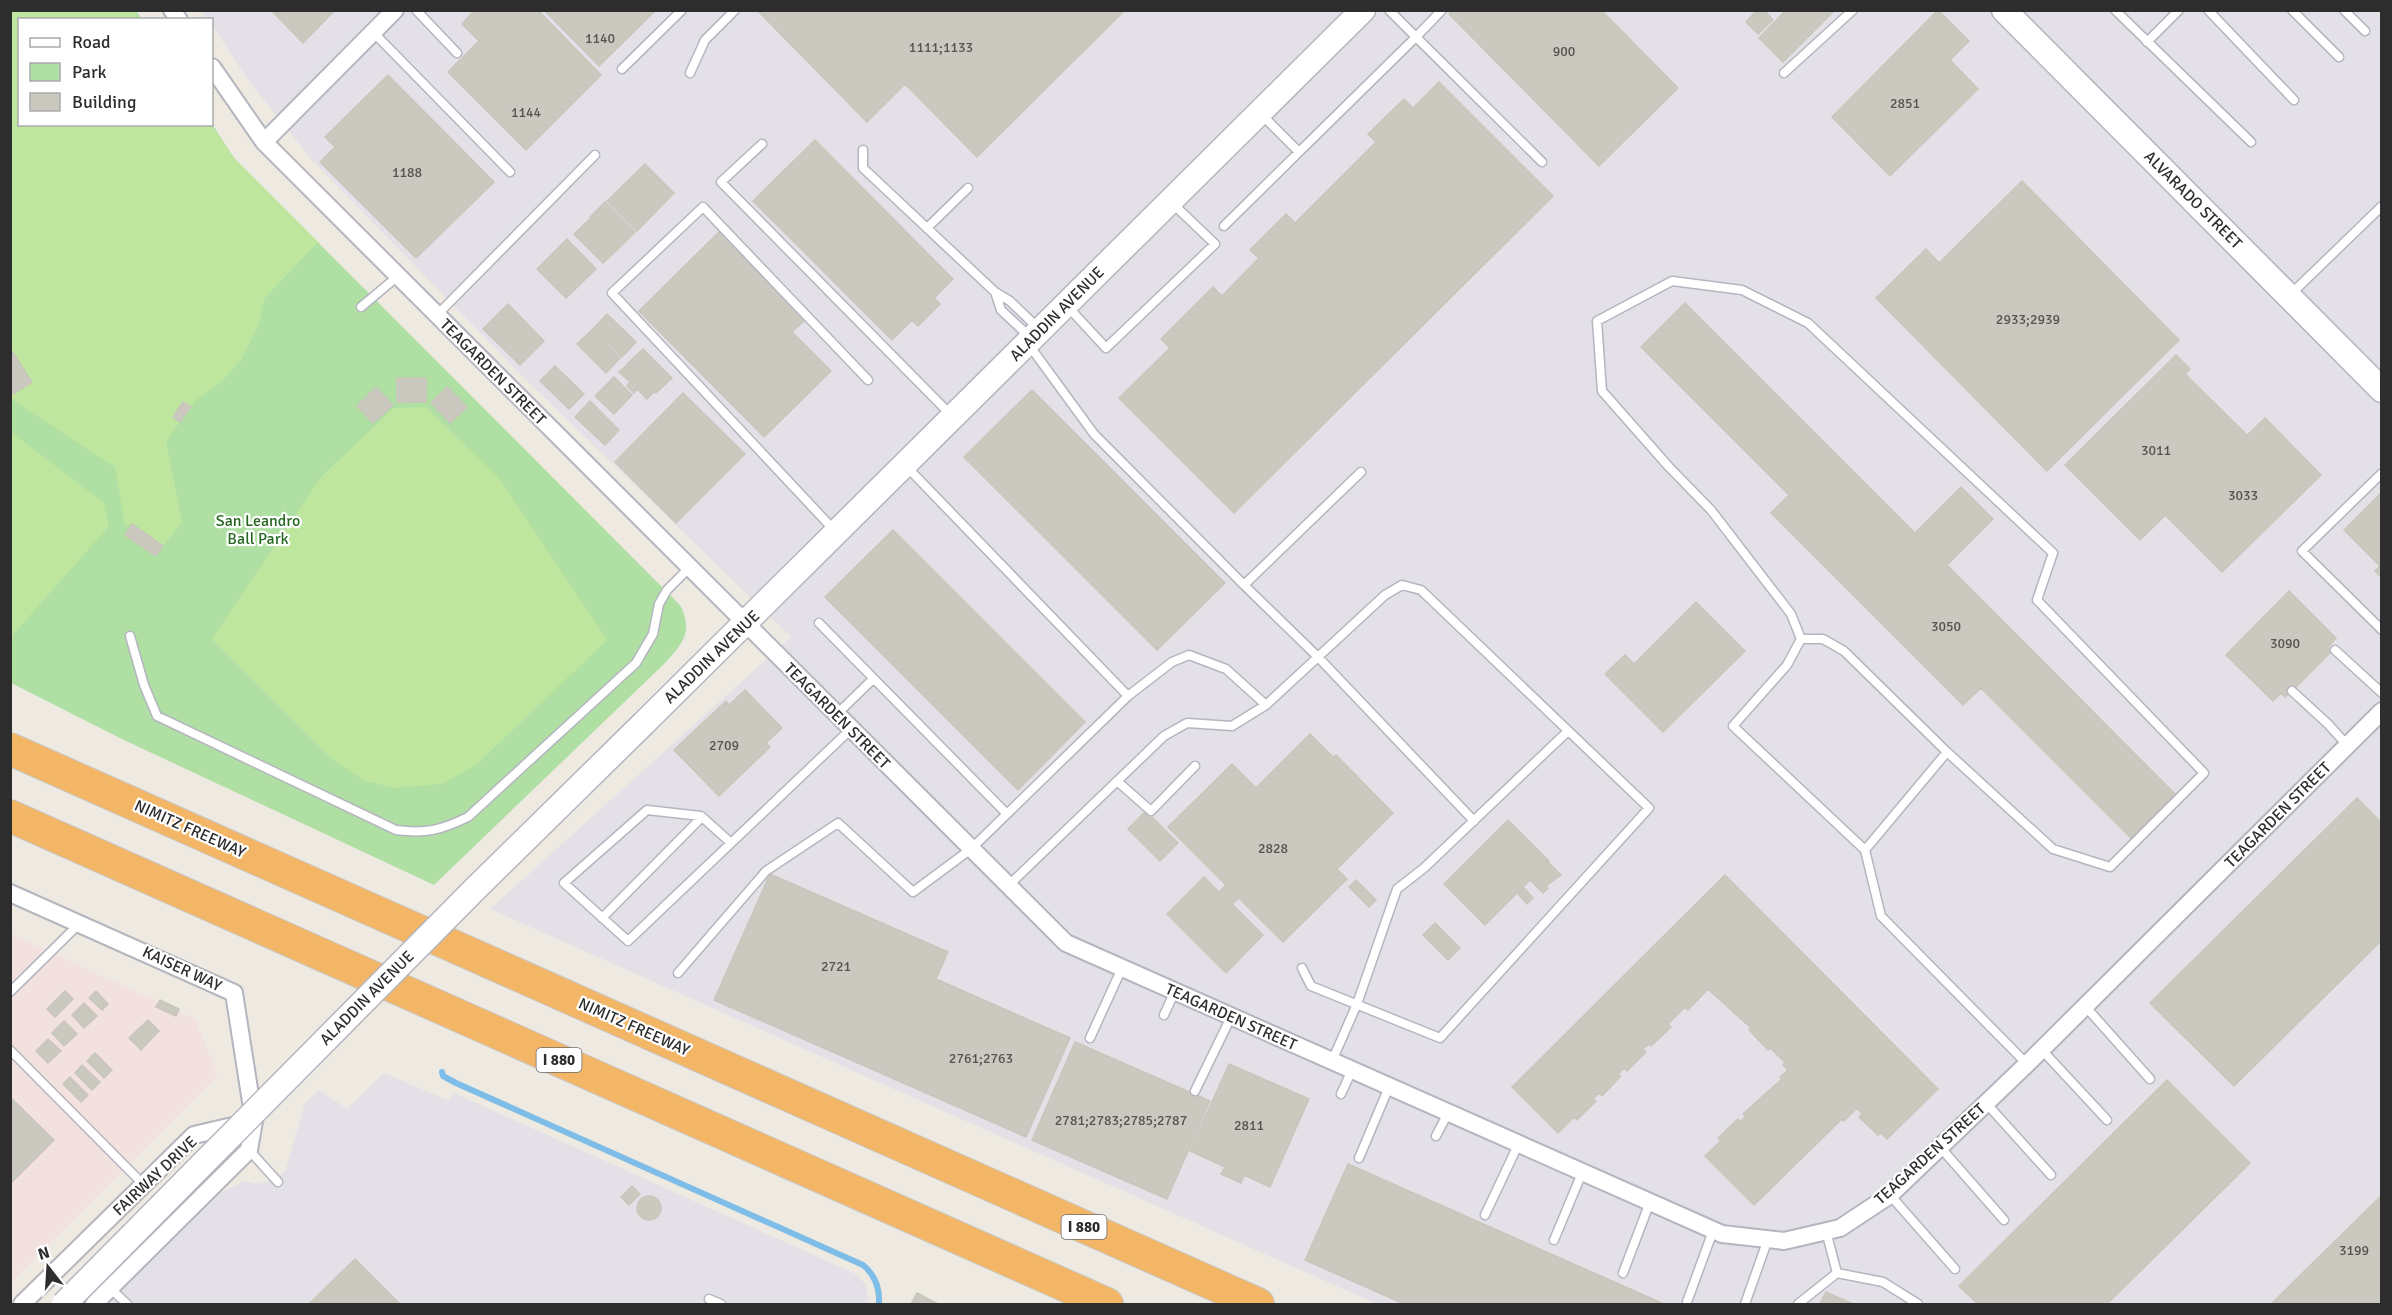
<svg xmlns="http://www.w3.org/2000/svg" width="2392" height="1315" font-family="Signika,sans-serif">
<style>
.industrial{fill:#e3e1e7}
.medical{fill:#f3e1e0}
.green{fill:#afdfa2}
.pitch{fill:#bfe69f}
.lines{fill:none;stroke-linecap:round;stroke-linejoin:round}
.stream{stroke:#7dbde7;stroke-width:6}
.building{fill:#cac8bf;stroke:#c9c6bb;stroke-width:1.5}
.lane-casing{stroke:#b4b5bf;stroke-width:11}
.street-casing{stroke:#b4b5bf;stroke-width:20}
.secondary-casing{stroke:#b4b5bf;stroke-width:27}
.highway-casing{stroke:#c8c8c8;stroke-width:34}
.lane{stroke:#fff;stroke-width:8}
.street{stroke:#fff;stroke-width:16}
.secondary{stroke:#fff;stroke-width:24}
.highway{stroke:#f3b667;stroke-width:32}
.secondary-bridge-casing{stroke:#b4b5bf;stroke-width:27;stroke-linecap:butt}
.secondary-bridge{stroke:#fff;stroke-width:24}
.labels{text-anchor:middle;dominant-baseline:central;stroke-width:4.5;stroke-linejoin:round;paint-order:stroke}
.number-label{font-size:14px;fill:#545452}
.shield{fill:#fff;stroke:#6c6c6c;stroke-width:1.5}
.shield-label{font-size:15px;font-weight:bold;fill:#2d2d2d}
.street-label{font-size:16px;fill:#2d2d2d;stroke:#fff}
.park-label{font-size:16px;fill:#266721;stroke:#fff}
</style>
<rect width="100%" height="100%" fill="#eeeae1"/>
<!-- industrial -->
<path class="industrial" d="M202,11H2381V1304H1377L490,909L791,637L515,369L311,159L248,80L212,25V20L208,19Z
M384,1073L449,1101L454,1093L856,1274L866,1285L869,1304H107L220,1193L244,1181L256,1184L270,1181L285,1172L305,1103L319,1090L347,1109Z"/>
<!-- medical -->
<path class="medical" d="M11,934L195,1019L218,1075L11,1282Z"/>
<!-- green -->
<path class="green" d="M10,11H136L142,19L20,20V124H212L234,158L680,605C693,631 684,642 666,662L434,885L124,740L11,683Z"/>
<!-- pitch -->
<path class="pitch" d="M10,11H133L139,19L20,20V124L211,125L234,158L318,242L264,299L259,324L241,360L223,380L194,402L166,441L182,522L163,546L132,524L125,526L115,467L11,399Z
M426,407L498,477L607,640L477,764L442,784L393,788L363,780L331,758L212,639L322,476L394,408Z
M11,432L104,503L109,526L11,637Z"/>
<g class="lines">
<!-- stream -->
<path class="stream" d="M442,1072L443,1076L456,1083L863,1265C875,1275 880,1289 879,1304"/>
</g>
<!-- building -->
<path class="building" d="M271,10H335L303,43Z
M475,10H538L601,75L526,150L448,72L479,41L462,24Z
M544,10H656L599,66Z
M757,10H1125L977,157L905,84L867,122Z
M1453,10H1601L1678,88L1599,166L1449,14Z
M1757,10H1764L1773,20L1758,34L1746,22Z
M1786,10H1835L1783,62L1759,38Z
M1938,10L1969,41L1950,60L1978,89L1890,176L1832,117Z
M388,75L494,182L416,258L320,162L335,147L325,137Z
M1439,82L1553,196L1234,513L1119,398L1170,348L1161,339L1213,287L1222,296L1259,258L1250,250L1286,214L1295,223L1376,142L1368,134L1404,99L1413,108Z
M815,140L953,279L934,298L940,304L918,326L912,320L892,340L753,201Z
M645,164L674,193L637,231L607,201Z
M2022,181L2179,340L2047,471L1876,298L1926,249L1939,263Z
M605,202L635,232L620,247L590,217Z
M590,219L619,248L603,263L574,234Z
M720,231L807,318L792,332L831,371L764,437L639,311Z
M567,239L596,269L566,298L537,269Z
M1685,303L1915,533L1961,487L1993,519L1947,565L2176,795L2132,839L1981,688L1963,705L1771,513L1789,495L1641,347Z
M508,304L544,341L520,365L483,329Z
M607,314L636,342L622,357L593,329Z
M592,330L620,358L606,373L577,344Z
M643,349L672,378L656,393L627,364Z
M12,351L32,382L10,396V352Z
M2176,355L2190,369L2185,374L2247,435L2140,540L2065,465Z
M627,365L654,392L647,399L637,389L634,393L627,386L630,382L619,372Z
M555,366L584,394L569,409L540,381Z
M614,377L632,395L614,414L595,396Z
M397,378H426V402H397Z
M376,387L393,405L373,423L357,406Z
M447,387L467,407L450,423L431,403Z
M1032,390L1225,583L1157,650L964,457Z
M683,393L745,454L676,523L615,462Z
M590,401L619,430L605,445L575,417Z
M183,402L191,407L180,422L173,417Z
M2265,418L2321,475L2222,572L2165,515Z
M2382,492V578L2375,571L2380,566L2344,530Z
M132,524L163,546L156,556L125,535Z
M893,530L1085,722L1018,790L825,597Z
M2289,591L2336,638L2328,647L2332,651L2292,691L2285,697L2281,693L2273,701L2226,655Z
M1696,602L1745,651L1663,732L1605,674L1625,655L1634,664Z
M745,690L782,728L766,743L770,747L719,796L674,750L726,701L729,705Z
M1310,734L1333,757L1336,755L1393,813L1337,869L1347,879L1283,942L1239,898L1232,904L1263,935L1226,973L1167,914L1204,877L1219,892L1226,885L1168,827L1232,764L1256,788Z
M2357,798L2382,823V940L2234,1086L2150,1003Z
M1146,811L1178,843L1160,861L1128,829Z
M1508,820L1549,861L1485,925L1444,884Z
M1549,863L1561,875L1546,886L1548,888L1543,893L1531,881Z
M770,874L948,952L892,1078L714,1000Z
M1725,875L1938,1089L1887,1139L1880,1132L1878,1135L1859,1117L1862,1114L1857,1108L1844,1121L1842,1119L1754,1205L1705,1156L1721,1141L1718,1138L1738,1119L1740,1122L1746,1116L1743,1114L1782,1079L1780,1077L1788,1070L1783,1065L1785,1062L1770,1048L1768,1050L1749,1030L1751,1028L1708,989L1688,1010L1685,1007L1668,1024L1671,1027L1651,1046L1649,1044L1643,1049L1646,1052L1627,1071L1624,1068L1618,1074L1621,1076L1602,1096L1599,1093L1593,1099L1596,1101L1577,1120L1574,1117L1558,1133L1512,1087Z
M1356,880L1376,900L1369,907L1349,887Z
M1524,888L1533,898L1527,904L1518,894Z
M1435,923L1460,948L1448,960L1423,935Z
M936,979L1070,1038L1026,1137L892,1078Z
M65,991L73,999L55,1017L47,1009Z
M96,991L108,1004L102,1010L89,998Z
M160,1000L179,1009L176,1016L156,1007Z
M84,1003L97,1016L84,1028L72,1015Z
M148,1020L159,1031L141,1050L129,1038Z
M64,1021L77,1034L64,1046L52,1033Z
M48,1039L61,1051L48,1063L36,1051Z
M1075,1042L1210,1101L1167,1199L1032,1140Z
M95,1053L112,1070L104,1078L87,1061Z
M1229,1064L1309,1099L1270,1187L1244,1175L1241,1183L1221,1174L1225,1167L1190,1151Z
M82,1065L100,1082L92,1090L75,1073Z
M70,1077L88,1095L81,1102L63,1084Z
M2167,1080L2250,1163L2107,1304H1978L1959,1286Z
M10,1097L54,1140L10,1184Z
M1348,1164L1664,1304H1404L1305,1260Z
M632,1186L640,1194L629,1205L621,1197Z
M2382,1195V1304H2271Z
M637 1208a12 12 0 1 1 24 0a12 12 0 1 1-24 0Z
M355,1259L400,1304H309Z
M1826,1292L1853,1304H1820Z
M917,1293L938,1304H911Z"/>
<g class="lines">
<defs>
<path id="lane" d="M416,10L457,53
M1442,10L1416,37L1542,162
M2115,10L2251,142
M2208,10L2294,100
M2292,10L2339,57
M2344,10L2365,31
M374,33L510,172
M2147,42L2179,10
M622,69L682,10
M690,73L705,40L735,10
M1784,73L1853,10
M762,144L721,182L951,415
M863,150V168L995,292L1010,301L1039,329
M1299,152L1416,37L1389,10
M1224,226L1299,152L1260,113
M927,228L968,188
M995,292L1001,310L1031,338
M2291,294L2382,206
M361,307L398,276
M1068,307L1106,348L1215,244L1172,203
M437,315L595,155
M1029,345L1094,434L1244,585
M906,466L1128,696
M1361,472L1244,585L1318,657L1474,821
M2382,473L2302,551L2382,630
M835,531L612,293L703,207L868,380
M819,623L1007,814
M130,636L144,685L157,716L396,830C426,834 441,830 468,817L636,663L653,634L659,604L667,590L689,568
M1801,639H1823L1844,651L1947,752
M2335,650L2382,693
M2292,691L2328,724L2347,745
M836,715L873,679
M1117,781L1151,811L1195,766
M731,843L701,816L647,810L564,883L628,941L851,729
M1865,850L1947,752L2053,849L2110,867L2204,773L2037,600L2053,553L1808,323L1742,290L1672,281L1597,321L1602,391L1669,467L1711,510L1791,614L1801,639L1787,665L1733,726L1865,850L1881,916L2027,1064
M1008,886L1164,736L1187,723L1232,726L1266,705L1385,595L1402,585L1421,590L1649,808L1440,1038L1311,986L1302,968
M602,918L702,817
M678,973L766,871L838,823L913,892L971,849L1128,696L1172,662L1189,655L1226,669L1266,705
M10,992L80,923
M2085,1006L2150,1079
M1164,1015L1175,991
M1090,1038L1122,968
M2041,1049L2107,1120
M10,1050L144,1185
M1332,1061L1357,1004L1397,889L1424,868L1568,731
M1195,1091L1231,1017
M1341,1094L1352,1070
M1986,1103L2051,1175
M1436,1136L1448,1113
M1940,1147L2004,1220
M249,1150L278,1182
M1359,1158L1389,1087
M1890,1195L1955,1269
M1485,1215L1518,1145
M1826,1231L1837,1273L1883,1282L1918,1304
M1554,1240L1582,1173
M1623,1273L1650,1202
M110,1288L127,1304
M709,1299L721,1304
M1687,1302L1713,1231
M1745,1304L1768,1239
M1798,1304L1837,1273"/>
<path id="street" d="M172,10L179,20
M212,67L264,142L1066,943L1722,1234L1784,1241L1840,1228L1890,1195L2027,1064L2382,711
M264,142L395,10
M10,893L234,993L254,1121L249,1150L94,1304
M22,1304L194,1135L241,1124"/>
<path id="secondary" d="M2004,10L2382,390
M644,723L1363,10"/>
<path id="highway" d="M10,749L1258,1304
M10,816L1107,1304"/>
</defs>
<!-- lane casing -->
<use href="#lane" class="lane-casing"/>
<!-- street casing -->
<use href="#street" class="street-casing"/>
<!-- secondary casing -->
<use href="#secondary" class="secondary-casing"/>
<!-- highway casing -->
<use href="#highway" class="highway-casing"/>
<!-- lane -->
<use href="#lane" class="lane"/>
<!-- street -->
<use href="#street" class="street"/>
<!-- secondary -->
<use href="#secondary" class="secondary"/>
<!-- highway -->
<use href="#highway" class="highway"/>
<defs>
<path id="secondary-bridge" d="M64,1304L476,888L644,723"/>
</defs>
<!-- secondary-bridge casing -->
<use href="#secondary-bridge" class="secondary-bridge-casing"/>
<!-- secondary-bridge -->
<use href="#secondary-bridge" class="secondary-bridge"/>
</g>
<g class="labels">
<!-- number labels -->
<g class="number-label">
<text x="600" y="38">1140</text>
<text x="941" y="47">1111;1133</text>
<text x="1564" y="51">900</text>
<text x="1905" y="103">2851</text>
<text x="526" y="112">1144</text>
<text x="407" y="172">1188</text>
<text x="2028" y="319">2933;2939</text>
<text x="2156" y="450">3011</text>
<text x="2243" y="495">3033</text>
<text x="1946" y="626">3050</text>
<text x="2285" y="643">3090</text>
<text x="724" y="745">2709</text>
<text x="1273" y="848">2828</text>
<text x="836" y="966">2721</text>
<text x="981" y="1058">2761;2763</text>
<text x="1121" y="1120">2781;2783;2785;2787</text>
<text x="1249" y="1125">2811</text>
<text x="2354" y="1250">3199</text>
</g>
<!-- shield labels -->
<g class="shield">
<rect x="536.5" y="1048" width="45" height="24" rx="4.5"/>
<rect x="1061.5" y="1215" width="45" height="24" rx="4.5"/>
</g>
<g class="shield-label">
<text x="559" y="1060">I 880</text>
<text x="1084" y="1227">I 880</text>
</g>
<!-- street labels -->
<g class="street-label">
<text transform="translate(2193 200) rotate(45)">ALVARADO STREET</text>
<text transform="translate(1057 314) rotate(-45)">ALADDIN AVENUE</text>
<text transform="translate(493 372) rotate(45)">TEAGARDEN STREET</text>
<text transform="translate(712 657) rotate(-44)">ALADDIN AVENUE</text>
<text transform="translate(837 716) rotate(45)">TEAGARDEN STREET</text>
<text transform="translate(2278 815) rotate(-45)">TEAGARDEN STREET</text>
<text transform="translate(190 829) rotate(24)">NIMITZ FREEWAY</text>
<text transform="translate(182 969) rotate(25)">KAISER WAY</text>
<text transform="translate(367 998) rotate(-45)">ALADDIN AVENUE</text>
<text transform="translate(1231 1017) rotate(24)">TEAGARDEN STREET</text>
<text transform="translate(634 1027) rotate(24)">NIMITZ FREEWAY</text>
<text transform="translate(1930 1154) rotate(-42)">TEAGARDEN STREET</text>
<text transform="translate(155 1176) rotate(-43)">FAIRWAY DRIVE</text>
</g>
<!-- park labels -->
<g class="park-label">
<text x="258" y="521">San Leandro<tspan x="258" dy="18">Ball Park</tspan></text>
</g>
</g>
<!-- border -->
<rect width="2392" height="1315" fill="none" stroke="#2d2d2d" stroke-width="24"/>
<!-- legend -->
<rect x="18" y="18" width="195" height="108" fill="#ffffff" stroke="#ababab" stroke-width="1.5"/>
<rect x="30" y="38" width="30" height="9" fill="#ffffff" stroke="#ababab" stroke-width="1.5"/>
<text x="72" y="48" font-size="18" fill="#2d2d2d">Road</text>
<rect x="30" y="63" width="30" height="18" fill="#afdfa2" stroke="#ababab" stroke-width="1.5"/>
<text x="72" y="78" font-size="18" fill="#2d2d2d">Park</text>
<rect x="30" y="93" width="30" height="18" fill="#cac8bf" stroke="#ababab" stroke-width="1.5"/>
<text x="72" y="108" font-size="18" fill="#2d2d2d">Building</text>
<!-- north arrow -->
<g transform="translate(48 1267) rotate(343)" stroke="#ffffff" stroke-width="4.5" paint-order="stroke">
<path d="M0-4.5L10 22L0 15L-10 22Z" fill="#2d2d2d"/>
<text y="-9" font-size="16" font-weight="bold" text-anchor="middle" fill="#2d2d2d">N</text>
</g>
</svg>
